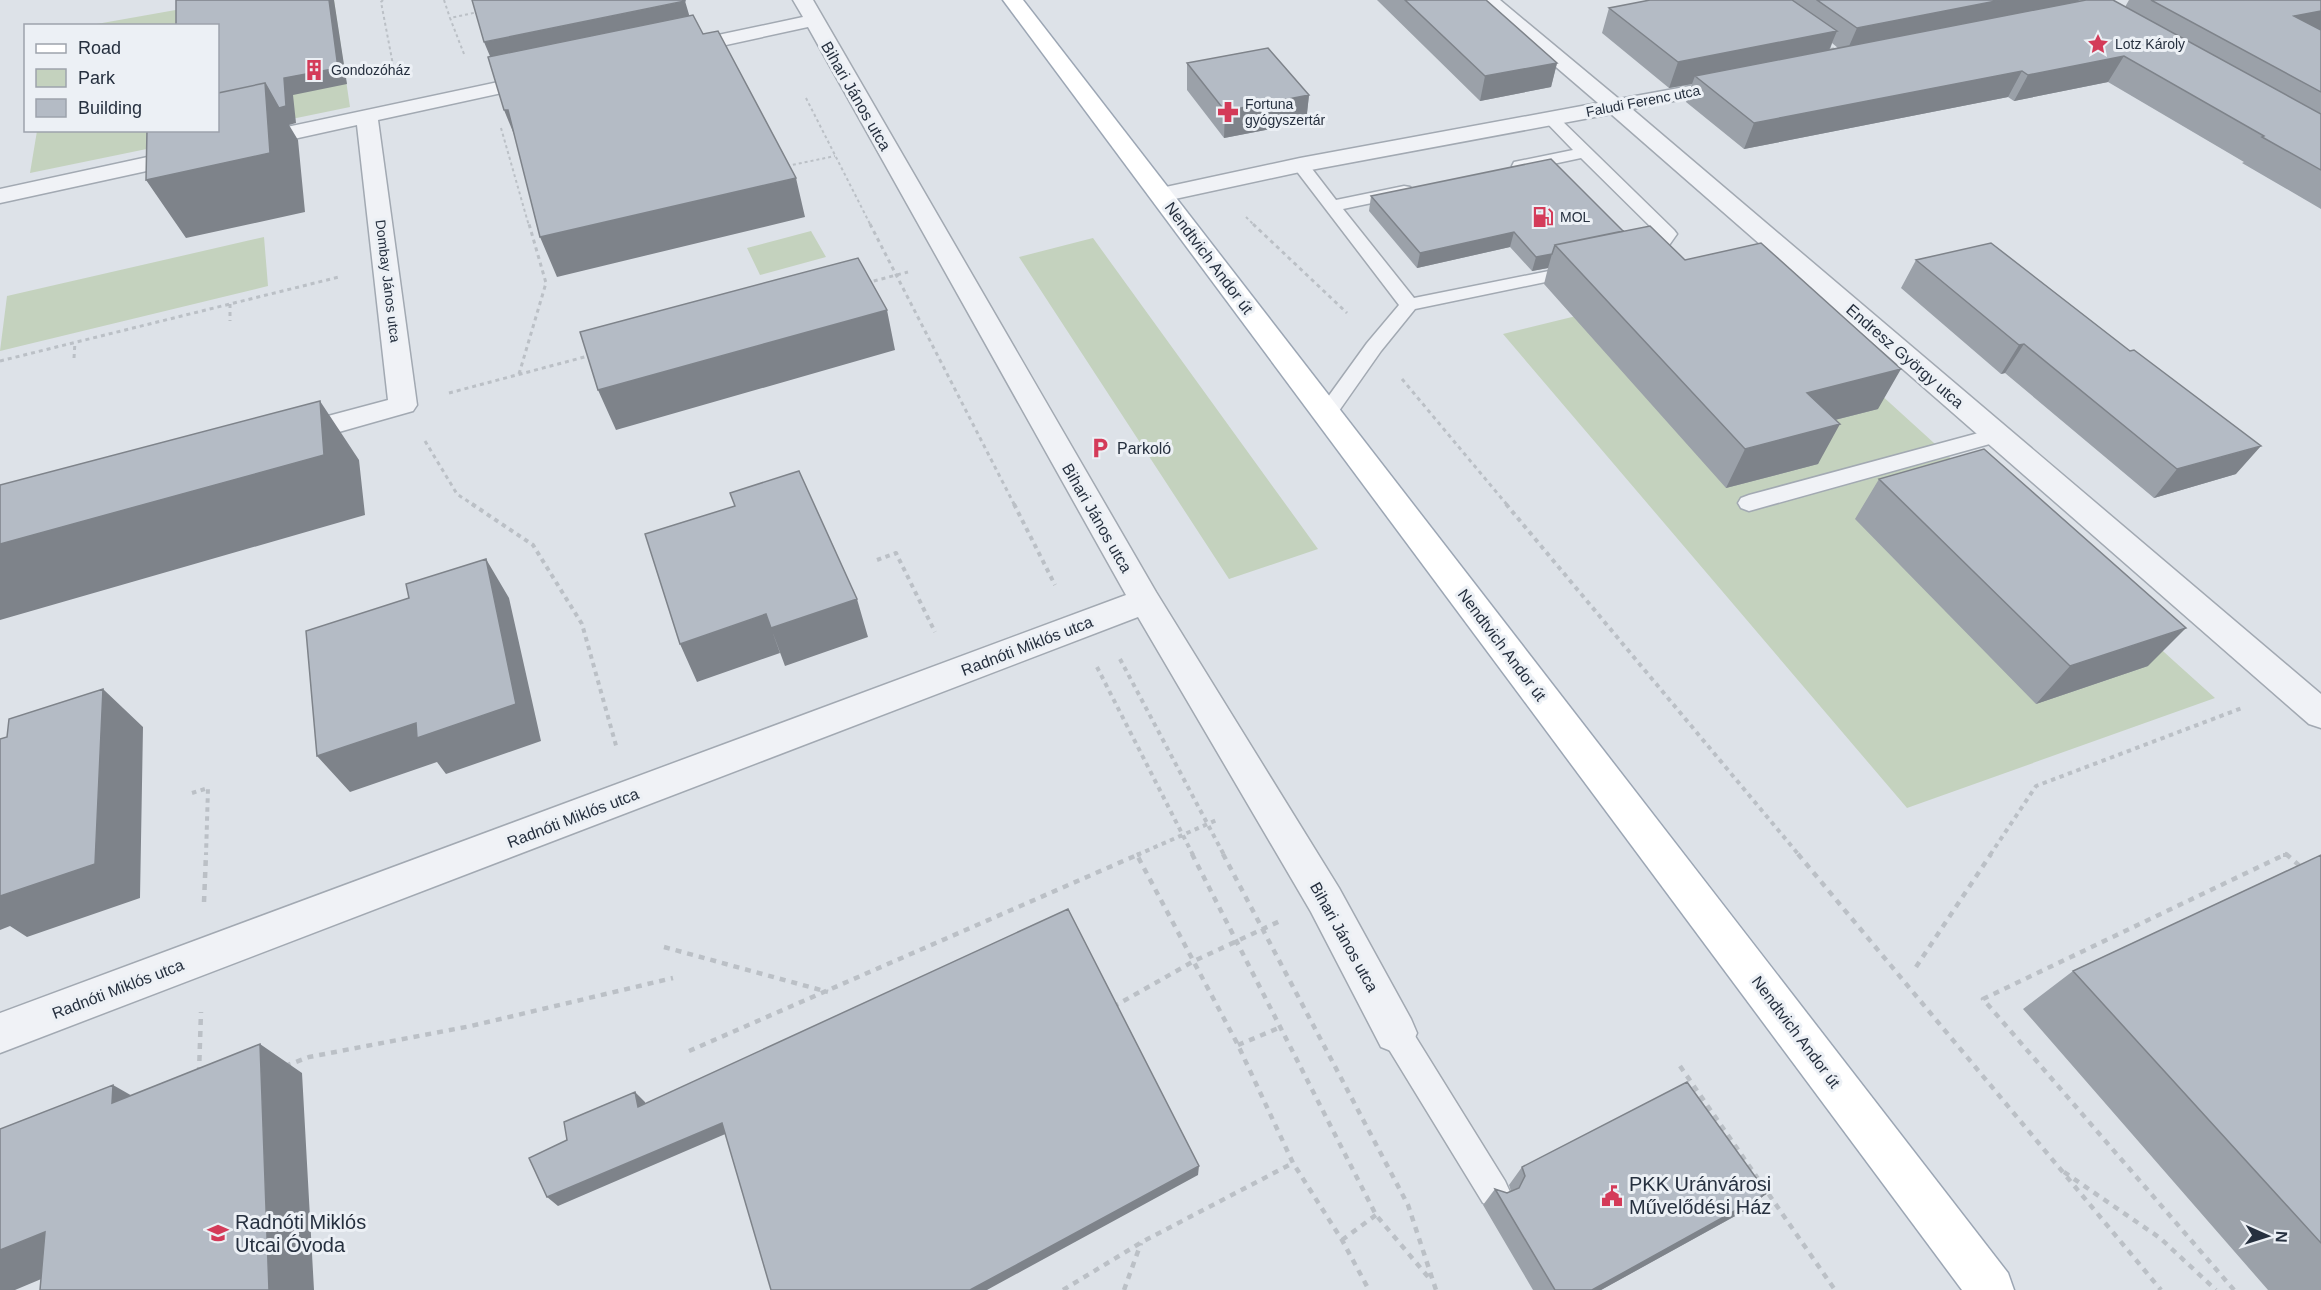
<svg xmlns="http://www.w3.org/2000/svg" width="2321" height="1290" font-family="Arial,sans-serif">
<style>
.green{fill:#c4d2be}
.lines{fill:none;stroke-linecap:round;stroke-linejoin:round}
.lane-casing{stroke:#a2a9b2;stroke-width:3}
.street-casing{stroke:#a2a9b2;stroke-width:3}
.primary-casing{stroke:#9ca6b4;stroke-width:3}
.path-far3{stroke:#bbc0c6;stroke-width:2;stroke-dasharray:3 3;stroke-linecap:butt}
.path-far2{stroke:#bbc0c6;stroke-width:3;stroke-dasharray:4 4;stroke-linecap:butt}
.path-far1{stroke:#bbc0c6;stroke-width:4;stroke-dasharray:4.5 4.5;stroke-linecap:butt}
.path{stroke:#bbc0c6;stroke-width:4.5;stroke-dasharray:6 6;stroke-linecap:butt}
.lane{fill:#f0f2f6;fill-rule:evenodd}
.street{fill:#f0f2f6;fill-rule:evenodd}
.primary{fill:#fff;fill-rule:evenodd}
.wall{fill:#9ba1a9;fill-rule:evenodd}
.shaded-wall{fill:#7e838a}
.building{fill:#b4bbc5;stroke:#7e838a;stroke-width:1.5}
.labels{text-anchor:middle;dominant-baseline:central;stroke-width:6;stroke-linejoin:round;paint-order:stroke}
.far-poi-label{font-size:14px;fill:#26303f;stroke:#ecf0f5;text-anchor:start}
.far-street-label{font-size:14px;fill:#26303f;stroke:#ecf0f5}
.street-label{font-size:16px;fill:#26303f;stroke:#ecf0f5}
.poi-label{font-size:16px;fill:#26303f;stroke:#ecf0f5;text-anchor:start}
.near-poi-label{font-size:20px;fill:#26303f;stroke:#ecf0f5;text-anchor:start}
</style>
<rect width="100%" height="100%" fill="#dde2e8"/>
<!-- green -->
<path class="green" d="M232,0H334L350,107L30,173L37,131L218,130V26L91,25Z
M811,231L826,257L760,275L747,248Z
M264,237L268,286L0,351L7,296Z
M1093,238L1318,549L1229,579L1019,257Z
M1748,274L2175,662L2215,698L1907,808L1503,334Z"/>
<g class="lines">
<defs>
<path id="lane" d="M1551,114L1557,116L1674,230L1677,234L1660,258L1639,262L1633,261L1630,257L1633,253L1648,250L1659,235L1581,158L1520,171L1514,170L1512,166L1514,162L1573,150L1543,119Z
M1300,160L1306,161L1336,200L1404,186L1410,187L1413,191L1410,195L1343,209L1414,298L1579,265L1585,266L1588,270L1585,274L1579,275L1415,309L1381,351L1334,418L1327,420L1320,418L1317,413L1320,408L1367,343L1399,305L1292,165Z
M1997,428L2004,430L2007,435L2004,440L1749,511L1741,508L1738,503L1741,498L1749,495Z
M1396,1018L1407,1023L1505,1181L1510,1192L1505,1203L1494,1208L1483,1203L1385,1043L1381,1033L1385,1023Z"/>
<path id="street" d="M793,0H813L1156,592L1339,888L1411,1019L1417,1033L1411,1047L1396,1053L1381,1047L1311,912L1138,617L0,1053V1013L1126,595L808,27L680,55L673,53L670,49L673,45L680,43L803,17Z
M1478,0H1500L1619,99L1734,78L1741,80L1745,84L1741,88L1632,109L2321,694V728L2309,724L1611,114L1300,172L1161,202L1153,200L1149,195L1153,190L1161,188L1300,158L1598,103Z
M541,73L548,75L552,79L548,83L378,120L417,405L413,411L293,445L283,442L279,435L283,428L388,400L357,125L248,149L240,147L237,142L240,137Z
M189,148L197,150L200,155L197,160L0,203V189Z"/>
<path id="primary" d="M1003,0H1023L2008,1273L2014,1290H1962Z"/>
</defs>
<!-- lane casing -->
<use href="#lane" class="lane-casing"/>
<!-- street casing -->
<use href="#street" class="street-casing"/>
<!-- primary casing -->
<use href="#primary" class="primary-casing"/>
<!-- path-far3 -->
<path class="path-far3" d="M383,0L381,2L394,70
M444,0L450,18
M1825,50L1841,47
M464,54L450,18L478,12
M806,98L871,226
M501,128L529,226
M787,166L835,156
M1246,217L1255,226"/>
<!-- path-far2 -->
<path class="path-far2" d="M870,224L1015,506
M1253,224L1347,313
M866,283L908,272
M230,304V321
M74,358L75,342
M0,361L339,277
M519,374L546,283L529,224
M1402,379L1508,506
M449,393L592,355
M425,441L457,494L475,506"/>
<!-- path-far1 -->
<path class="path-far1" d="M472,504L533,545L582,624L617,749
M1014,504L1055,585
M1506,504L1799,855
M877,560L896,553L935,632
M1120,659L1224,855
M1097,667L1193,855
M192,793L208,788L206,855
M1137,855L1219,819
M1990,855L2036,786L2242,708
M2283,855H2287"/>
<!-- path -->
<path class="path" d="M1192,854L1376,1215L1429,1278
M1223,854L1408,1205L1436,1290
M1798,854L2161,1290
M1137,855L1140,854
M204,902L206,854
M664,947L828,992
M1916,967L1991,854
M1113,1007L1194,961L1280,921
M1238,1045L1281,1027
M689,1051L1137,855L1238,1045L1293,1163L1342,1240L1369,1290
M285,1066L309,1057L471,1026L673,978
M1680,1066L1835,1290
M199,1073L201,1012
M2064,1172L2160,1238L2216,1290
M1342,1240L1376,1215
M1063,1290L1142,1242L1293,1163
M1124,1290L1141,1243
M2234,1290L1983,999L2286,854L2301,867"/>
<!-- lane -->
<use href="#lane" class="lane"/>
<!-- street -->
<use href="#street" class="street"/>
<!-- primary -->
<use href="#primary" class="primary"/>
</g>
<!-- wall -->
<path class="wall" d="M1377,0H1486L1557,63L1551,87L1480,101Z
M1650,0H2085L2114,1L2125,7L2129,0H2321V209L2242,163L2244,162L2108,82L2014,101L2008,97L1744,149L1686,102L1692,84L1669,88L1602,33L1609,8ZM1832,43L1838,48L1830,50Z
M1187,63L1309,95L1306,122L1224,138L1187,90Z
M1371,196L1623,231L1685,260L1878,409L1835,420L1818,464L1726,488L1544,284L1548,268L1532,271L1510,247L1417,268L1369,211Z
M1916,260L2236,474L2154,498L2005,373L2001,374L1901,288Z
M1879,479L2148,666L2036,704L1855,519Z
M2321,855V1290H2268L2023,1009L2073,971Z
M1522,1167L1767,1193L1746,1210L1601,1290H1533L1483,1205L1495,1189L1507,1193L1511,1191L1509,1185Z"/>
<!-- shaded-wall -->
<path class="shaded-wall" d="M329,0H334L347,84L293,95L296,123L289,125L298,140L305,212L186,238L146,180L265,83Z
M2001,0H2079L2074,9L1846,53L1857,28Z
M685,1L696,38L500,80L484,42Z
M2321,11V33L2294,16Z
M1837,31L1826,57L1695,76L1692,84L1669,88L1678,62Z
M2124,56L2108,82L2014,101L2028,75Z
M1557,63L1551,87L1480,101L1485,76Z
M2022,71L2008,97L1744,149L1754,123Z
M1309,95L1306,122L1224,138L1225,111Z
M504,110H508L520,149Z
M796,178L805,217L557,277L540,237Z
M1514,232L1510,247L1417,268L1420,253Z
M1552,254L1548,268L1532,271L1536,257Z
M887,310L895,350L616,430L598,390Z
M2024,344L2005,373L2001,374L2019,345Z
M1901,369L1878,409L1787,432L1807,393Z
M320,401L359,460L365,515L0,620V544Z
M1840,424L1818,464L1726,488L1745,449Z
M2261,446L2236,474L2154,498L2177,469Z
M486,559L509,598L541,741L446,774L437,762L350,792L317,756Z
M857,599L868,637L785,666L771,628Z
M766,614L780,653L697,682L680,644Z
M2186,628L2148,666L2036,704L2070,666Z
M103,689L143,727L140,898L27,937L10,926L0,930V896Z
M260,1044L302,1073L314,1290H269Z
M113,1085L162,1113L112,1103Z
M635,1092L645,1102L648,1117L638,1107Z
M722,1123L730,1132L558,1206L547,1197Z
M1199,1166L1198,1175L987,1290H970Z
M1767,1193L1746,1210L1601,1290H1592Z
M45,1232L101,1254L15,1290H0V1250Z"/>
<!-- building -->
<path class="building" d="M176,0H329L338,68L284,78L286,106L279,108L265,83L218,93V26H176Z
M472,0H685V1L484,42Z
M1405,0H1486L1557,63L1485,76Z
M1650,0H1792L1837,31L1678,62L1609,8Z
M1817,0H2001L1857,28Z
M2086,0H2113L2321,114V170L2262,137L2264,136L2124,56L2028,75L2022,71L1754,123L1695,76Z
M2151,0H2321V11L2294,16L2321,30V92Z
M693,15L703,34L718,31L796,178L540,237L508,110H504L488,57Z
M1268,48L1309,95L1225,111L1187,63Z
M265,83L270,153L146,180L147,130H218V93Z
M1551,159L1623,231L1555,245L1552,254L1536,257L1514,232L1420,253L1371,196Z
M1650,226L1685,260L1761,243L1901,369L1807,393L1840,424L1745,449L1555,245Z
M1991,243L2130,351L2134,350L2261,446L2177,469L2024,344L2019,345L1916,260Z
M858,258L887,310L598,390L580,332Z
M320,401L324,455L0,544V485Z
M1984,449L2186,628L2070,666L1879,479Z
M799,471L857,599L771,628L766,614L680,644L645,534L735,506L730,493Z
M486,559L516,704L417,738L416,723L317,756L306,631L409,598L406,584Z
M103,689L95,864L0,896V739L7,737L9,719Z
M2321,855V1243L2073,971Z
M1068,909L1199,1166L970,1290H771L722,1123L547,1197L529,1158L567,1140L564,1122L635,1092L638,1107Z
M260,1044L269,1290H40L45,1232L0,1250V1129L113,1085L112,1103Z
M1687,1082L1767,1193L1592,1290H1555L1495,1189L1507,1193L1519,1188L1525,1176L1522,1167Z"/>
<!-- icons -->
<defs>
<symbol id="sight-bare" viewBox="-9 -9 18 18"><path d="M0-6L1.8-2.2L6-1.7L2.9 1.2L3.7 5.4L0 3.3L-3.7 5.4L-2.9 1.2L-6-1.7L-1.8-2.2Z" fill="#d43b59" stroke="#ecf0f5" stroke-width="2.5" paint-order="stroke"/></symbol>
<symbol id="building-bare" viewBox="-9 -9 18 18"><path d="M-4-6H4V6H1V3H-1V6H-4ZM-2.5-4.3h1.7v1.8h-1.7ZM.8-4.3h1.7v1.8H.8ZM-2.5-1h1.7V.8h-1.7ZM.8-1h1.7V.8H.8Z" fill="#d43b59" stroke="#ecf0f5" stroke-width="2.5" paint-order="stroke"/></symbol>
<symbol id="pharmacy-bare" viewBox="-9 -9 18 18"><path d="M-2-6h4v4h4v4h-4v4h-4v-4h-4v-4h4Z" fill="#d43b59" stroke="#ecf0f5" stroke-width="2.5" paint-order="stroke"/></symbol>
<symbol id="fuel-bare" viewBox="-9 -9 18 18"><path d="M-5.5-6h7V0h2V4h1.3V-2.5L3-4.5l.8-.8L6-3V5H2.5V1h-1V6h-7ZM-4.2-4.7v3.2H.2V-4.7Z" fill="#d43b59" stroke="#ecf0f5" stroke-width="2.5" paint-order="stroke"/></symbol>
<symbol id="parking-bare" viewBox="-9 -9 18 18"><path d="M-3.5-5.5H1a3.5 3.5 0 0 1 0 7H-1V5.5H-3.5ZM-1-3.4V-.6H.8a1.4 1.4 0 0 0 0-2.8Z" fill="#d43b59" stroke="#ecf0f5" stroke-width="2.5" paint-order="stroke"/></symbol>
<symbol id="civic-bare" viewBox="-9 -9 18 18"><path d="M-.6-6.5H3V-4.5H.6V-3L4-1V1h2V6H-6V1h2V-1L-.6-3ZM-1.2 2.5V6h2.4V2.5Z" fill="#d43b59" stroke="#ecf0f5" stroke-width="2.5" paint-order="stroke"/></symbol>
<symbol id="school-bare" viewBox="-9 -9 18 18"><path d="M0-5L7-2L0 1L-7-2ZM-4 1L0 2.5L4 1V4Q0 6-4 4Z" fill="#d43b59" stroke="#ecf0f5" stroke-width="2.5" paint-order="stroke"/></symbol>
</defs>
<g fill-rule="evenodd">
<use href="#sight-bare" x="2083" y="29" width="30" height="30"/>
<use href="#building-bare" x="299" y="55" width="30" height="30"/>
<use href="#pharmacy-bare" x="1213" y="97" width="30" height="30"/>
<use href="#fuel-bare" x="1528" y="202" width="30" height="30"/>
<use href="#parking-bare" x="1085" y="433" width="30" height="30"/>
<use href="#civic-bare" x="1597" y="1181" width="30" height="30"/>
<use href="#school-bare" x="203" y="1218" width="30" height="30"/>
</g>
<g class="labels">
<!-- far-poi labels -->
<g class="far-poi-label">
<text x="2115" y="44">Lotz Károly</text>
<text x="331" y="70">Gondozóház</text>
<text x="1245" y="104">Fortuna<tspan x="1245" dy="16">gyógyszertár</tspan></text>
<text x="1560" y="217">MOL</text>
</g>
<!-- far-street labels -->
<g class="far-street-label">
<text transform="translate(1643 101) rotate(-11)">Faludi Ferenc utca</text>
<text transform="translate(388 281) rotate(83)">Dombay János utca</text>
</g>
<!-- street labels -->
<g class="street-label">
<text transform="translate(856 96) rotate(60)">Bihari János utca</text>
<text transform="translate(1209 258) rotate(53)">Nendtvich Andor út</text>
<text transform="translate(1905 356) rotate(41)">Endresz György utca</text>
<text transform="translate(1097 518) rotate(60)">Bihari János utca</text>
<text transform="translate(1502 645) rotate(53)">Nendtvich Andor út</text>
<text transform="translate(1027 646) rotate(-21)">Radnóti Miklós utca</text>
<text transform="translate(573 818) rotate(-21)">Radnóti Miklós utca</text>
<text transform="translate(1344 937) rotate(61)">Bihari János utca</text>
<text transform="translate(118 989) rotate(-21)">Radnóti Miklós utca</text>
<text transform="translate(1796 1032) rotate(53)">Nendtvich Andor út</text>
</g>
<!-- poi labels -->
<g class="poi-label">
<text x="1117" y="448">Parkoló</text>
</g>
<!-- near-poi labels -->
<g class="near-poi-label">
<text x="1629" y="1184">PKK Uránvárosi<tspan x="1629" dy="23">Művelődési Ház</tspan></text>
<text x="235" y="1222">Radnóti Miklós<tspan x="235" dy="23">Utcai Óvoda</tspan></text>
</g>
</g>
<!-- legend -->
<rect x="24" y="24" width="195" height="108" fill="#ecf0f5" stroke="#9da3ac" stroke-width="1.5"/>
<rect x="36" y="44" width="30" height="9" fill="#ffffff" stroke="#9da3ac" stroke-width="1.5"/>
<text x="78" y="54" font-size="18" fill="#26303f">Road</text>
<rect x="36" y="69" width="30" height="18" fill="#c4d2be" stroke="#9da3ac" stroke-width="1.5"/>
<text x="78" y="84" font-size="18" fill="#26303f">Park</text>
<rect x="36" y="99" width="30" height="18" fill="#b4bbc5" stroke="#9da3ac" stroke-width="1.5"/>
<text x="78" y="114" font-size="18" fill="#26303f">Building</text>
<!-- north arrow -->
<g transform="translate(2267 1236) rotate(93)" stroke="#ecf0f5" stroke-width="4.5" paint-order="stroke">
<path d="M0-4.5L10 22L0 15L-10 22Z" fill="#26303f"/>
<text y="-9" font-size="16" font-weight="bold" text-anchor="middle" fill="#26303f">N</text>
</g>
</svg>
